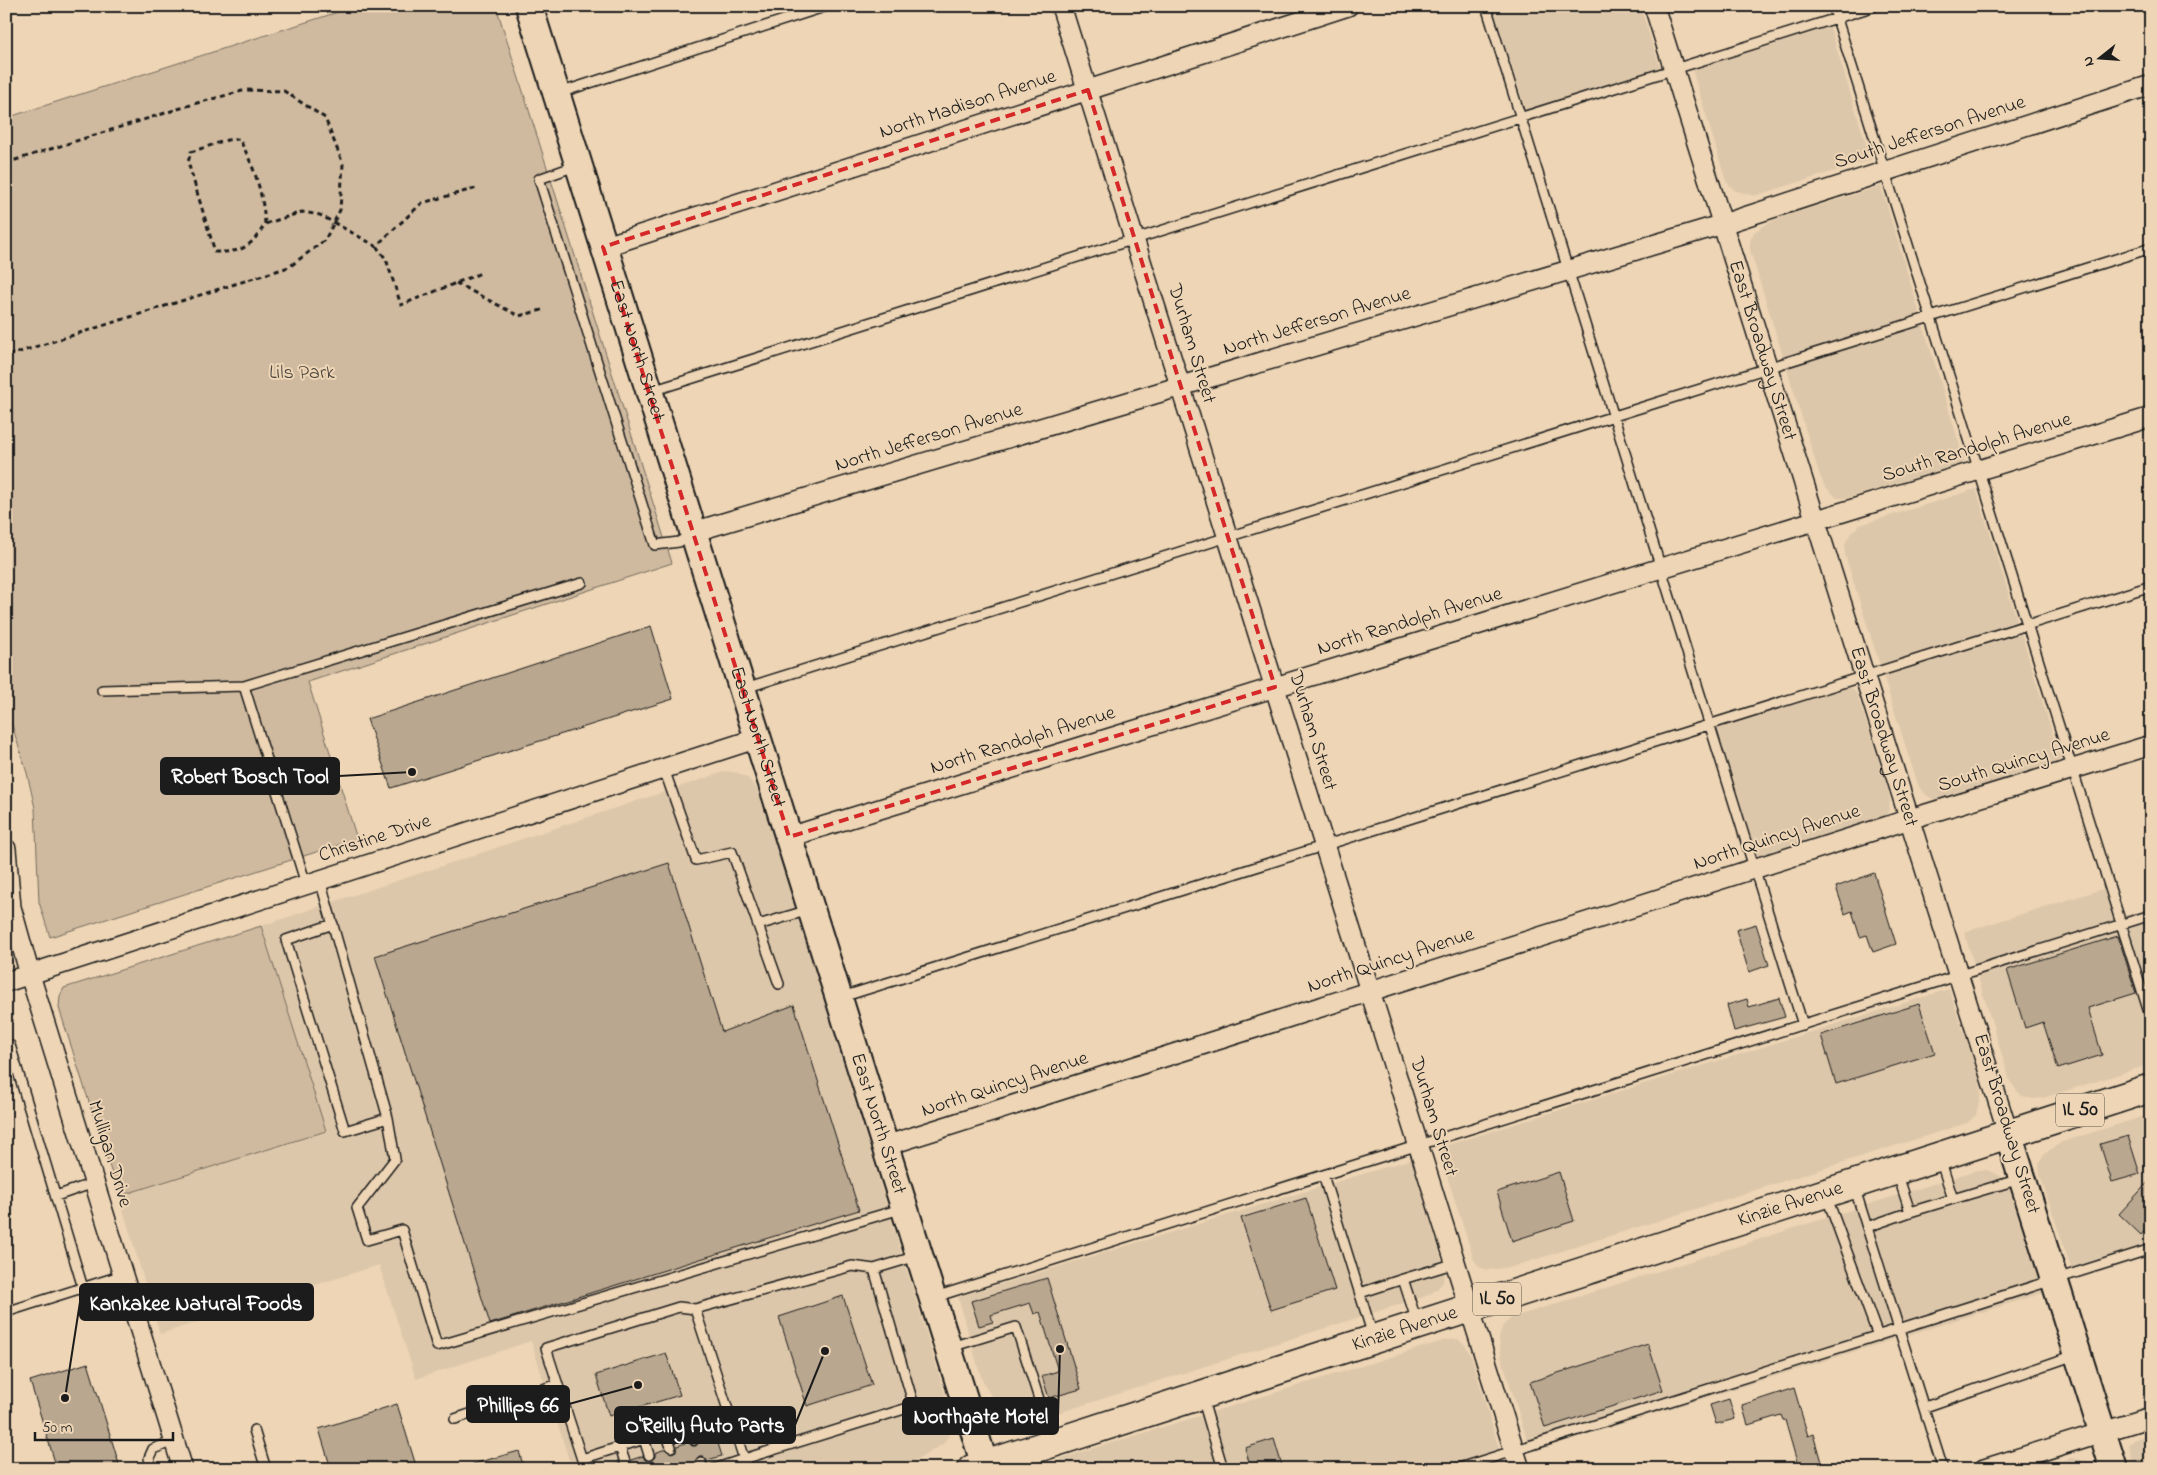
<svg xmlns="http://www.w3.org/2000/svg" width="2157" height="1475" font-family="'Indie Flower',sans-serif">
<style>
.built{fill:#ddc7aa}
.green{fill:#cfba9f;stroke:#766b5e}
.building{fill:#b9a78f;stroke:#1c1c1c}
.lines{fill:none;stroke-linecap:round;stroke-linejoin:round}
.lane-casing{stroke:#1c1c1c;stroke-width:12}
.street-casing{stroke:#1c1c1c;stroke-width:22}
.secondary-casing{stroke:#1c1c1c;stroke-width:30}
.primary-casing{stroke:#1c1c1c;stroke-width:31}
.path{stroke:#1c1c1c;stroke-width:3;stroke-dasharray:5 4;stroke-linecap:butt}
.lane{stroke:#edd5b5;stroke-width:9}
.street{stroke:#edd5b5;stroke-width:19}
.secondary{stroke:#edd5b5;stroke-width:26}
.primary{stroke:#edd5b5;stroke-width:28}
.marked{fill:none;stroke:#d62828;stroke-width:4;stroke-dasharray:10 6;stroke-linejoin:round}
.labels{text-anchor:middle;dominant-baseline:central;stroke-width:4;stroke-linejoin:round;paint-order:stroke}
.shield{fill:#edd5b5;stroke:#5b544a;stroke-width:1}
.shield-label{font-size:19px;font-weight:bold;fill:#1c1c1c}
.street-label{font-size:20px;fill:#1c1c1c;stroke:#edd5b5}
.park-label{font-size:20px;fill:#49443d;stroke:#edd5b5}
.leader{fill:none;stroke:#1c1c1c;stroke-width:2}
.callout-dot{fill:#1c1c1c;stroke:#edd5b5;stroke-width:2}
.callout{fill:#1c1c1c;stroke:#1c1c1c;stroke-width:2}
.callout-label{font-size:21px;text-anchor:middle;font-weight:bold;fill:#fff}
</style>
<rect width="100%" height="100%" fill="#edd5b5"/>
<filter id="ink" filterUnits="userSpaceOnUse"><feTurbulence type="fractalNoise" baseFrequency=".02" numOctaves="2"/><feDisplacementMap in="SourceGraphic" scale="10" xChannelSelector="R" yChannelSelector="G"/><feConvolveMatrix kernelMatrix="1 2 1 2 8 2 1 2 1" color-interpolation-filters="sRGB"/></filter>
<g filter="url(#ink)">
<!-- built -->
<path class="built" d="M1492,6H1640L1660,67L1526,111Z
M1830,27L1871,160L1754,196L1734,190L1726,181L1692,69Z
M1881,186L1965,463L1848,498H1837L1824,485L1819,473L1750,250V241L1754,232L1773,220Z
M1976,489L2062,764L1943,801L1934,800L1926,795L1919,787L1914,773L1845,555V544L1851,533L1860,525Z
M1841,688H1852L1857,694L1887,785L1890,799L1889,809L1885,817L1877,823L1758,860L1717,727Z
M727,771L738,773L749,779L756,788L763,802L952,1417L951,1432L943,1444L917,1460L886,1469H572L531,1341L416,1379L379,1265L160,1334L119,1196L325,1131L261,926Z
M2116,885L2125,916L2151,908V1064L2043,1098L2033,1099L2020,1095L2010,1081L1964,932Z
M1949,989L1980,1081L1981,1093L1976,1115L1967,1123L1512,1267L1489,1270L1481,1268L1474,1260L1438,1148Z
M2151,1114V1256L2075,1280L2040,1175L2039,1165L2043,1155L2062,1142Z
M1412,1159L1445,1271L1443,1282L1436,1290L1426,1296L1033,1421L1016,1420L1003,1412L992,1398L982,1380L958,1297Z
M1977,1170H1987L1999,1175L2008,1185L2043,1293L1531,1452L1501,1356L1499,1339L1502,1327L1511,1318Z
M1458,1339L1465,1345L1472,1358L1505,1469H1045L1062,1458L1446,1340Z
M2151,1433V1469H2134L2129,1446L2134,1440Z
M2071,1458L2088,1461L2097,1469H2036Z"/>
<!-- green -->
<path class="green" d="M357,6H496L672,563L308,682L357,839L50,937L39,902L35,808L27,773L6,706V118Z
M261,926L326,1131L119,1196L59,1008L60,996L64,988Z"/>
<!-- building -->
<path class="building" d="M651,626L673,699L391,788L367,719Z
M669,863L722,1032L794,1005L859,1210L490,1324L375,956Z
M1874,873L1896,944L1873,952L1867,935L1860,937L1852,911L1845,914L1836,887Z
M1756,924L1769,965L1749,972L1736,930Z
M2118,936L2136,993L2088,1008L2102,1055L2058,1069L2043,1022L2025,1028L2007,970Z
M1779,998L1785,1017L1734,1031L1727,1005L1747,999L1749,1007Z
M1919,1004L1935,1053L1836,1084L1821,1035Z
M2128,1136L2140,1174L2112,1182L2100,1144Z
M1559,1172L1574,1221L1512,1241L1497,1192Z
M2151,1179V1224L2141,1235L2119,1214Z
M1306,1198L1335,1290L1271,1310L1241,1218Z
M1047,1278L1081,1389L1049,1398L1042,1376L1058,1371L1040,1312L1034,1314L1030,1303L991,1315L993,1322L979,1326L971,1301Z
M843,1296L872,1385L807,1406L779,1317Z
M1648,1344L1663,1390L1545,1428L1530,1382Z
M666,1353L680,1395L609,1416L596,1375Z
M88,1363L119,1464L106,1469H57L30,1381Z
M1794,1388L1808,1436L1813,1434L1823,1469H1799L1785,1420H1783L1781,1415L1748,1425L1742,1405Z
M1729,1399L1735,1419L1716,1424L1710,1405Z
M397,1404L417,1469H331L319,1429Z
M715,1434L722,1456L707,1460L703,1456H699L695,1464L679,1469H614V1465L619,1464L623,1468H627L631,1460L643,1456L645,1460L651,1461L655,1457V1453L665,1449L672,1453L676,1451L677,1446L688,1442L692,1446H696L700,1438Z
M1274,1439L1283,1469H1251L1245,1448Z
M519,1451L524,1469H474L473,1464Z"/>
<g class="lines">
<defs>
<path id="lane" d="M1486,6L1803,1025
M1833,6L2151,1019
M559,93L827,6
M578,165L539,179L655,545L679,542L691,534
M652,391L1875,6
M244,686L306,884
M745,688L2151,248
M102,690L244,686L582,583
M664,769L696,860L732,852L758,925L809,910
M320,880L388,1118L345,1131L286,940L333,924
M758,925L779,984
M842,997L2151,586
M6,1043L10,1045L83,1288
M388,1118L395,1159L357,1208L367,1240L402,1230L437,1346L904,1208
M1940,1159L1953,1199L2020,1179
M1897,1172L1910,1212L1953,1199
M1323,1175L1373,1336
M1854,1186L1943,1469
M1826,1195L1878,1336
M56,1196L94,1183
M1867,1227L1910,1212
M1403,1279L1456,1263
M1360,1293L1403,1279L1417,1322
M935,1297L2151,915
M695,1309L744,1459L914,1406L874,1269L917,1256
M6,1312L123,1275
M951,1347L1016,1327L1052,1440
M1202,1397L1223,1469
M1925,1407L2075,1355
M455,1419L558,1384
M690,1424L694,1440
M254,1430L266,1469
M666,1432L671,1447
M644,1439L649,1455
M620,1447L625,1462
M582,1459L728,1412
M701,1462L703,1469
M152,1469L149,1458L153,1449L174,1441
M585,1469L546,1348L679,1307L695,1309L852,1266L874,1269
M714,1469L744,1459L747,1469
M1456,1469L2151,1249"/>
<g id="street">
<path d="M1061,6L1520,1469"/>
<path id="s1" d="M1654,6L2008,1133"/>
<path d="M603,247L1348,6"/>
<path d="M693,532L1723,224L2151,85"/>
<path d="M789,837L2151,417"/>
<path d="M6,849L11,907L30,975L183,1469"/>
<path d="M6,982L758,738"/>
<path d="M885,1146L1910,819L2151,745"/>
<path d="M1984,1469L2151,1417"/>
</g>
<g id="secondary">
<path id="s2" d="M529,6L986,1469"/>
<path d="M2008,1133L2114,1469"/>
</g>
<g id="primary">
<path id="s3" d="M972,1469L2151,1088"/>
</g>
</defs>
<!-- lane casing -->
<use href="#lane" class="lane-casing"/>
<!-- street casing -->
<use href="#street" class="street-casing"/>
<!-- secondary casing -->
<use href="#secondary" class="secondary-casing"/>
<!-- primary casing -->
<use href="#primary" class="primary-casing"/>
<!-- path -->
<path class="path" d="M6,163L197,103L246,90L284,91L325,118L343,164L340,210L325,240L289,267L10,355L6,354
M265,224C263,193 254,165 239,139L227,140L191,152L188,162L215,252C242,253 251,247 265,224L302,212L320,215L376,246L422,203L477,188
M376,246L386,259L401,305L481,273
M456,283L519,316L542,310"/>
<!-- lane -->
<use href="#lane" class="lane"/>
<!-- street -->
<use href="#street" class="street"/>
<!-- secondary -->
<use href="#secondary" class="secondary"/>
<!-- primary -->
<use href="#primary" class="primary"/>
</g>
</g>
<!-- marked area -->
<path class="marked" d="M1088,90L1275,687L789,837L603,247Z"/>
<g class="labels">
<!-- shield labels -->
<g class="shield">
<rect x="2056" y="1093.5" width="48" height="33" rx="4"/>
<rect x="1473" y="1282.5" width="48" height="33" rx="4"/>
</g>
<g class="shield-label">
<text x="2080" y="1110">IL 50</text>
<text x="1497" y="1299">IL 50</text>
</g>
<!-- street labels -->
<g class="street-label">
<text transform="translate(968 105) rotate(-18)">North Madison Avenue</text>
<text transform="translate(1930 133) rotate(-18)">South Jefferson Avenue</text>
<text transform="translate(1317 322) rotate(-17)">North Jefferson Avenue</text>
<text transform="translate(1191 344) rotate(73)">Durham Street</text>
<text stroke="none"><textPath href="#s2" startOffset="361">East North Street</textPath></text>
<text stroke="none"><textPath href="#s1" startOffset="361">East Broadway Street</textPath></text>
<text transform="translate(929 438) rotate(-17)">North Jefferson Avenue</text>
<text transform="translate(1977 448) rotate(-17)">South Randolph Avenue</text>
<text transform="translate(1410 622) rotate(-17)">North Randolph Avenue</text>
<text transform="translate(1312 731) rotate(73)">Durham Street</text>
<text stroke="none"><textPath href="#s2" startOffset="766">East North Street</textPath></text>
<text stroke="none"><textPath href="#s1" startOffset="766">East Broadway Street</textPath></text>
<text transform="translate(1023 741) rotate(-17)">North Randolph Avenue</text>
<text transform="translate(2024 761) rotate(-17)">South Quincy Avenue</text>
<text transform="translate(1777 838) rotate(-18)">North Quincy Avenue</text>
<text transform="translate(375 839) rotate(-18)">Christine Drive</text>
<text transform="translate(1391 961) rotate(-18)">North Quincy Avenue</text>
<text transform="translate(1005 1085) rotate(-18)">North Quincy Avenue</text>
<text transform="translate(1433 1117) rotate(73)">Durham Street</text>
<text stroke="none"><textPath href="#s2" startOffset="1171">East North Street</textPath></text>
<text transform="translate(2006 1124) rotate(73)">East Broadway Street</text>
<text transform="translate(109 1154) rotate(73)">Mulligan Drive</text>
<text stroke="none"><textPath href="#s3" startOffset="860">Kinzie Avenue</textPath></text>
<text stroke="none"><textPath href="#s3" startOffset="455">Kinzie Avenue</textPath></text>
</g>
<!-- park labels -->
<g class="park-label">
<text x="302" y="373">Lils Park</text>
</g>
</g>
<!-- callouts -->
<path class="leader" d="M412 772L339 776M65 1398L80 1302M638 1385L569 1404M1060 1349L1058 1416M825 1351L795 1425"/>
<g class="callout-dot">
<circle cx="412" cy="772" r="5"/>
<circle cx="65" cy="1398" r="5"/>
<circle cx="638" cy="1385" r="5"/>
<circle cx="1060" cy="1349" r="5"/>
<circle cx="825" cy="1351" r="5"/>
</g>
<g class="callout">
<rect x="161" y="758" width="178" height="36" rx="5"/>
<rect x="80" y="1284" width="233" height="36" rx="5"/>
<rect x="467" y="1386" width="102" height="36" rx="5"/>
<rect x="903" y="1398" width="155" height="36" rx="5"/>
<rect x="615" y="1407" width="180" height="36" rx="5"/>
</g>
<g class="callout-label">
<text x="250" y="783">Robert Bosch Tool</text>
<text x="196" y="1310">Kankakee Natural Foods</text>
<text x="518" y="1412">Phillips 66</text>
<text x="981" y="1423">Northgate Motel</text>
<text x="705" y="1432">O'Reilly Auto Parts</text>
</g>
<!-- margin -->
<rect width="2157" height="1475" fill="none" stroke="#edd5b5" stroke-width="25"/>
<rect x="12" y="12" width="2132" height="1450" fill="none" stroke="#1c1c1c" stroke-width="2" filter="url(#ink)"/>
<!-- north arrow -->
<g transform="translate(2100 58) rotate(253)" stroke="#edd5b5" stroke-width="4" paint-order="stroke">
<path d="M0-4L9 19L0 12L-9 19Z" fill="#1c1c1c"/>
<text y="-8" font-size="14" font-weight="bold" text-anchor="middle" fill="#1c1c1c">N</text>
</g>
<!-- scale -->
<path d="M35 1432v8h138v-8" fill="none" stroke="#1c1c1c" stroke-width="2.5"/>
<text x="42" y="1432" font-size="15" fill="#1c1c1c" stroke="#edd5b5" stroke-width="4" paint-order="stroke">50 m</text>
</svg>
